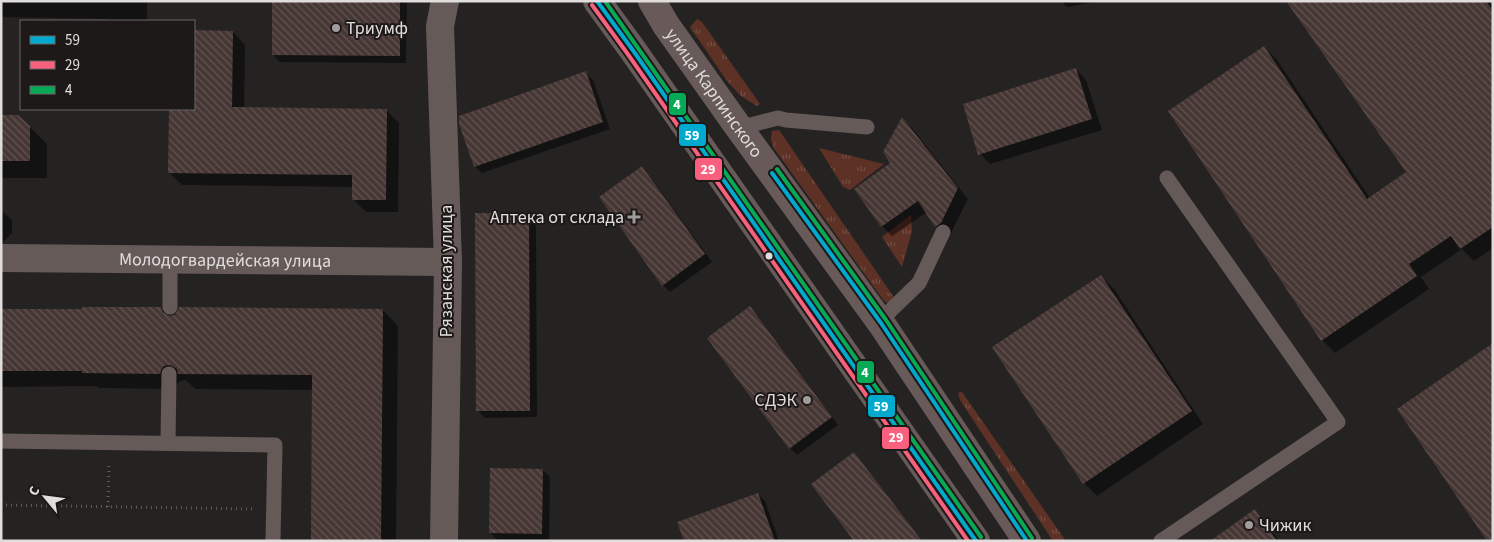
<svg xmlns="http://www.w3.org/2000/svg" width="1494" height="542" font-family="'Source Sans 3',sans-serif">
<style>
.grass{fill:url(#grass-tufts)}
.shadow{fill:#0007}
.building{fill:url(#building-back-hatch)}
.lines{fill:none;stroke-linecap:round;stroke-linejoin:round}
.path{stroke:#615b59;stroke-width:3;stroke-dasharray:1 4;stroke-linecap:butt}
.service{stroke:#665a58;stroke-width:15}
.minor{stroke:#665a58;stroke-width:28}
.primary{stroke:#675a58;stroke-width:28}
.bus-1-casing{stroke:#1d1918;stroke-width:8}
.bus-2-casing{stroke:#1d1918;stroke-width:8}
.bus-3-casing{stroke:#1d1918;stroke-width:8}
.bus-1{stroke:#00a9ce;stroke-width:4}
.bus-2{stroke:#f8607d;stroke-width:4}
.bus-3{stroke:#06aa56;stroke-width:4}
.poi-dot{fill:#9f9c9b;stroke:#1d1918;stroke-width:2}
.bus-dot{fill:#e0dddc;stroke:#1d1918;stroke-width:2}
.labels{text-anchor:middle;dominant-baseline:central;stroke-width:4;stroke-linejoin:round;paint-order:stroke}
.poi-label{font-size:18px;fill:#e0dddc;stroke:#1d1918;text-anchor:start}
.street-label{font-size:18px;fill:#e0dddc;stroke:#1d1918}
.line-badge{stroke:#1d1918;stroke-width:2}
.badge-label{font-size:14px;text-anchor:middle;font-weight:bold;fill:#fff}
</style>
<defs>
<pattern id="grass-tufts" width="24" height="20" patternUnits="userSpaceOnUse" patternTransform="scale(1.25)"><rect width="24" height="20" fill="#5d3125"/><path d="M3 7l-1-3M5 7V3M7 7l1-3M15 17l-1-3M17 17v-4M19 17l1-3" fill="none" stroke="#744e44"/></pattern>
<pattern id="building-back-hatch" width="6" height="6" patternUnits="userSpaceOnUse" patternTransform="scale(1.25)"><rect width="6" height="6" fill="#473734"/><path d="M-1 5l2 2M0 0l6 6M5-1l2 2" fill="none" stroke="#615451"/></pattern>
</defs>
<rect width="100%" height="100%" fill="#252322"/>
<!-- grass -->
<path class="grass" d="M697,19L702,22L760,104L757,106L741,96L727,81L690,27Z
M779,130L893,296V301L890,304L884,301L773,147L771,138L772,131Z
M819,148L884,164L850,190L843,187Z
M911,215L912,231L902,267L882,237Z
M962,392L1066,541H1053L960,400L958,393Z"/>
<!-- shadow -->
<path class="shadow" d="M1,1H147V21H109L107,19L1,17Z
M273,1H407L406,63L280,62L273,55Z
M1061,1H1101L1067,7Z
M1295,1H1489L1493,7V248L1474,261L1462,249L1421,277L1429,289L1335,353L1322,340L1264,47L1277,60L1370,198L1408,172Z
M194,32H233L245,45L244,109L386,110L399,123L398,212H366L353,199V187L182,185L169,172L170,109H194Z
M1076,69L1086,80L1102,130L990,164L980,154Z
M585,73L593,80L610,129L482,173L475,166Z
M1,116L29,126L47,144V178H1Z
M902,119L912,128L968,199L951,233L947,236L936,226L927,212L892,236L882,226L892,163Z
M642,167L649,175L712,262L670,292L663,285Z
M1,210L12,220V233L1,244Z
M528,214L536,222L537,417L485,418L478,411Z
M1101,276L1114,289L1203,424L1097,496L1084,483Z
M750,308L757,315L838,425L797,455L790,448Z
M160,309L169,318L383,310L398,326L396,541H312L313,390L195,389L186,380L180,381L176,385L175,389L99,388L96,386L1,387V310Z
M543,470L550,477L549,541L497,540L490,532Z
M758,494L765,501L779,541H685Z
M1255,511L1265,521L1279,541H1212Z"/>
<!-- building -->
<path class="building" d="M272,1H400V56L272,55Z
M1286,1H1486L1493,11V227L1460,249L1451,236L1409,264L1417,276L1321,341L1168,111L1264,46L1367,199L1406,172Z
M194,30L233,31L232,107L387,109L386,200H352V175L168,173L169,109H194Z
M1076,68L1092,119L978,155L963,104Z
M586,71L603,122L474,167L459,124V116Z
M1,115H18L30,126V161H1Z
M902,117L958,188L941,223L935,227L918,201L881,227L854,189L890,163L883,152Z
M642,166L705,254L662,286L599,197Z
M475,213H529L530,411H476Z
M1101,275L1192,411L1083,484L992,347Z
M750,306L832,417L789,449L707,338Z
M82,307H161L162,312L170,316L175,315L179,307L383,309L381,541H311L312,375L178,374L177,369L170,365L164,366L161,370L160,374L82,373V371H1V309H82Z
M1493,343V541H1487L1397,409Z
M854,452L922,541H854L811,484Z
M490,468L543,469L542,534L489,533Z
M758,493L775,541H684L677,522Z
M1255,509L1277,541H1210Z"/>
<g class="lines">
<!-- path -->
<path class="path" d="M1,505L253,509
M108,507L109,462"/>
<!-- service -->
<path class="service" d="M739,128L778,118L786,120L867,127
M170,307V260
M881,323L891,310L919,283L943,232
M1,441L275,445L273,541
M168,443L169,374
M1161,541L1338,422L1167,178"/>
<!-- minor -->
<g class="minor">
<path id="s1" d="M1,258L448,262"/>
<path d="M444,541L448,262L440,26L445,1"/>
</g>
<!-- primary -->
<g class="primary">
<path d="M597,1L632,49L976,541"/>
<path id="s2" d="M652,1L666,25L739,128L881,323L1027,541"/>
</g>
<defs>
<path id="bus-1" d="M597,1L632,49L976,541
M772,173L881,323L1027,541"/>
<path id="bus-2" d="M592,5L627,53L968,541"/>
<path id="bus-3" d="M605,1L981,537
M777,169L886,320L1032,538"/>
</defs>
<!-- bus-1 casing -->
<use href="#bus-1" class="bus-1-casing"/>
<!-- bus-2 casing -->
<use href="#bus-2" class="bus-2-casing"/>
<!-- bus-3 casing -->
<use href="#bus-3" class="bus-3-casing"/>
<!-- bus-1 -->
<use href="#bus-1" class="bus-1"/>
<!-- bus-2 -->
<use href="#bus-2" class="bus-2"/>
<!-- bus-3 -->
<use href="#bus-3" class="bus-3"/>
</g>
<!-- markers -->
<g class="poi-dot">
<circle cx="336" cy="28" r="5"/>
<path d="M631.5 209.5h5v5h5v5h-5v5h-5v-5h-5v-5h5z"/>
<circle cx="807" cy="400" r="5"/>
<circle cx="1249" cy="525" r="5"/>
</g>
<circle class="bus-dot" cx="769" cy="256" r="4.5"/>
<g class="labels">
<!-- poi labels -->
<g class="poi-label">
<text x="346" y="28">Триумф</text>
<text x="624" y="217" text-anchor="end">Аптека от склада</text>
<text x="797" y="400" text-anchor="end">СДЭК</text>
<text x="1259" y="525">Чижик</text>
</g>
<!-- street labels -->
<g class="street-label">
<text stroke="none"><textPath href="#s2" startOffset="111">улица Карпинского</textPath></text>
<text stroke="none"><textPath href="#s1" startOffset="224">Молодогвардейская улица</textPath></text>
<text transform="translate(446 271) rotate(-90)">Рязанская улица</text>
</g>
</g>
<g class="line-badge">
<rect x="668" y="92" width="19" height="24" rx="5" fill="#06aa56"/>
<rect x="678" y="123" width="29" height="24" rx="5" fill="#00a9ce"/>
<rect x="694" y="157" width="29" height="24" rx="5" fill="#f8607d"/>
<rect x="856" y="360" width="19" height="24" rx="5" fill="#06aa56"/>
<rect x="867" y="394" width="29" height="24" rx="5" fill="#00a9ce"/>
<rect x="881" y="426" width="29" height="24" rx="5" fill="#f8607d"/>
</g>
<g class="badge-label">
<text x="677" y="109">4</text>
<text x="692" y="140">59</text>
<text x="708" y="174">29</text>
<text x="865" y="377">4</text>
<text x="881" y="411">59</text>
<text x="896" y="442">29</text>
</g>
<!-- border -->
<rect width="1494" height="542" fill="none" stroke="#e0dddc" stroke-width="5"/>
<!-- legend -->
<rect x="20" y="20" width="175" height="90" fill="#1d1918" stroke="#6b6766"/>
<rect x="30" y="36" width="25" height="8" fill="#00a9ce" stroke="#6b6766"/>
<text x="65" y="45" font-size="15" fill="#e0dddc">59</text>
<rect x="30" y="61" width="25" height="8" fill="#f8607d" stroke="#6b6766"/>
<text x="65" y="70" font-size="15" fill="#e0dddc">29</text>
<rect x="30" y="86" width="25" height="8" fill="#06aa56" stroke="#6b6766"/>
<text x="65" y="95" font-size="15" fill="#e0dddc">4</text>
<!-- north arrow -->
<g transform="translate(45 497) rotate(299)" stroke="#1d1918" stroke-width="4" paint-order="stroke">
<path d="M0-4L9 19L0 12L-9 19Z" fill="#e0dddc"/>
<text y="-8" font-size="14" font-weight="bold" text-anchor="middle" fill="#e0dddc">С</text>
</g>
</svg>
